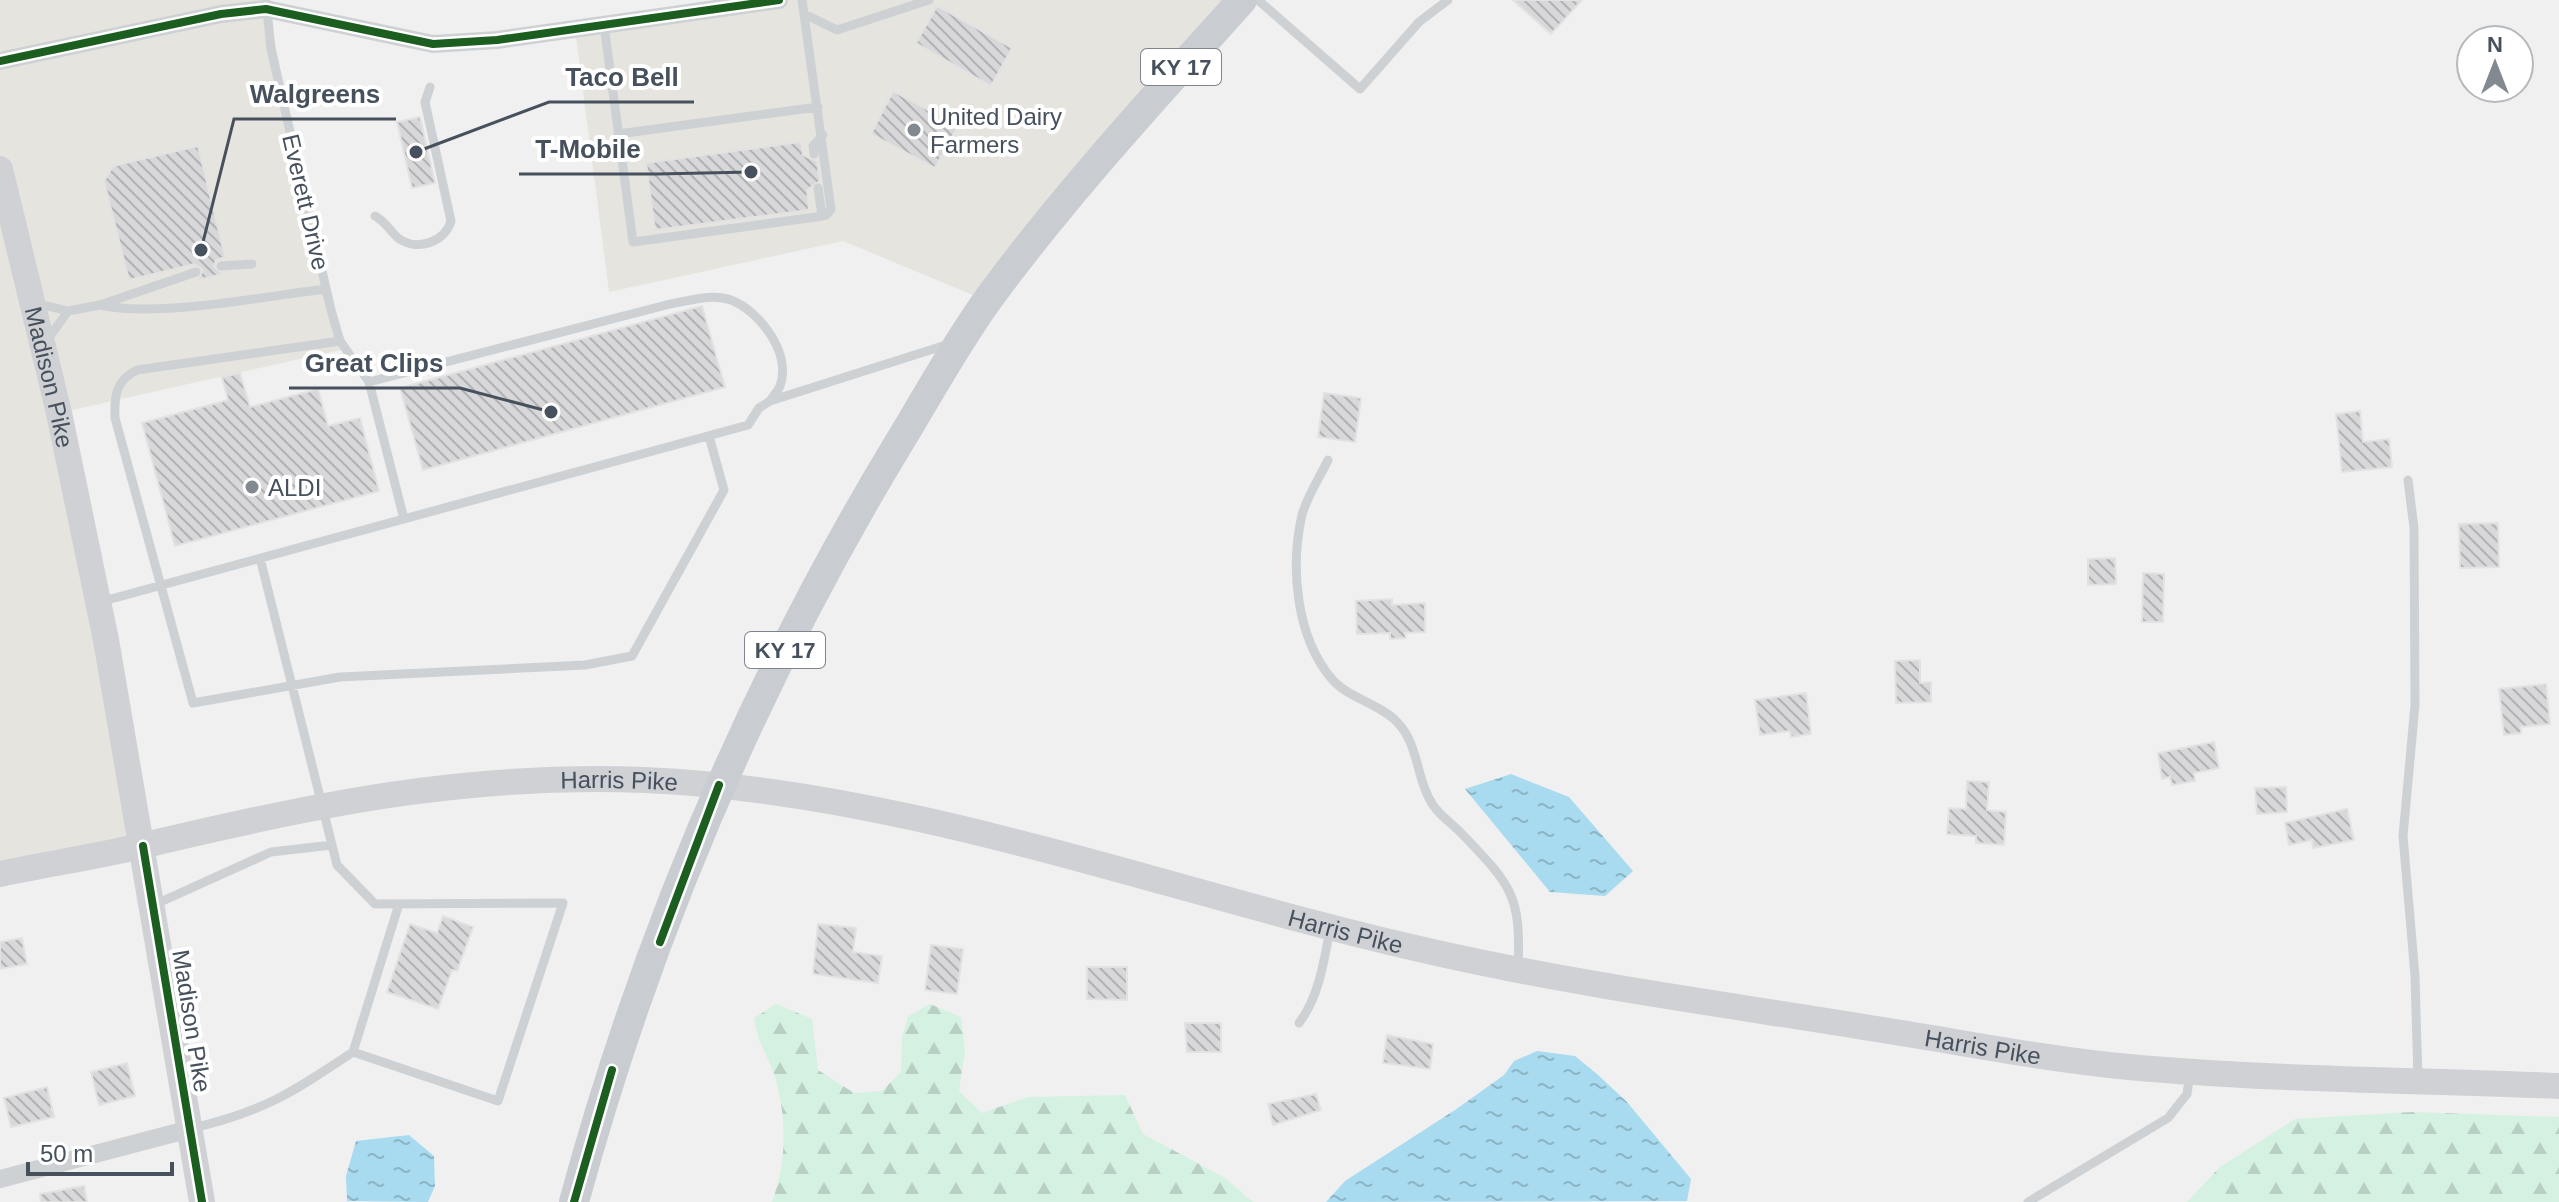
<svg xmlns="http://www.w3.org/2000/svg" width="2559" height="1202" font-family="Helvetica,sans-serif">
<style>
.commercial{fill:#e6e4de}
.forest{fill:url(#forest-firs)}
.water{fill:url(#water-ripples)}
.building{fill:url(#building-back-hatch);stroke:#e2e2e3;stroke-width:2}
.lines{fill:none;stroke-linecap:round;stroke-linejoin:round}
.lane{stroke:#ced1d4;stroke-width:9}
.street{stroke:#ced1d4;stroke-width:18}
.secondary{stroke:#cfd1d5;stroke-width:26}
.primary{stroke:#c9ccd1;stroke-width:30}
.cycleway-casing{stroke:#fff;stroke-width:13}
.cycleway{stroke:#1b5e20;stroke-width:8}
.poi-dot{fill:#828990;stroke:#fff;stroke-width:3}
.labels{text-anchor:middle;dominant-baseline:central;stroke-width:8;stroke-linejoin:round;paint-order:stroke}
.shield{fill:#fff;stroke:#7e858e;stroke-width:2}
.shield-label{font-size:22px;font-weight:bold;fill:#47515d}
.poi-label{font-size:24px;fill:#47515d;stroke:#fff;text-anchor:start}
.street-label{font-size:24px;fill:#47515d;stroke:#fff}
.leader{fill:none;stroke:#47515d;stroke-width:3}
.callout-dot{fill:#47515d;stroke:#fff;stroke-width:3}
.callout-label{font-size:26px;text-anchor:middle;font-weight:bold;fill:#47515d;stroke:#fff;stroke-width:8;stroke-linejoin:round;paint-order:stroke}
</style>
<defs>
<pattern id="forest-firs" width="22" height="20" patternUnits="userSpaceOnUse" patternTransform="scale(2)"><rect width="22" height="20" fill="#d4f1e1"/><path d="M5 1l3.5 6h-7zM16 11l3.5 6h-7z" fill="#b7d0c3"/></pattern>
<pattern id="water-ripples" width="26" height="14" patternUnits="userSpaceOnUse" patternTransform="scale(2)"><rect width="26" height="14" fill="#a8dbef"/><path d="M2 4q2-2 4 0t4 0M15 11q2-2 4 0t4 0" fill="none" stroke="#8bb4c5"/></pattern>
<pattern id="building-back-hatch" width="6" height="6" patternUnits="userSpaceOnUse" patternTransform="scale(2)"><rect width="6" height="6" fill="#d8d8da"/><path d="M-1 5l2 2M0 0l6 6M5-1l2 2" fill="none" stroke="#b1b2b4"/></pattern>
</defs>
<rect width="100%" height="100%" fill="#f1f0f0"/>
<!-- commercial -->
<path class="commercial" d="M0,0H266L331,310L349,348L59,413L143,846L0,874Z
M779,0H1242L987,301L843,241L609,292L575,29Z"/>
<!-- forest -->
<path class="forest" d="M776,1004L812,1019L818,1070L854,1093L882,1091L901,1072L902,1038L908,1016L930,1004L961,1017L965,1051L959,1091L982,1113L1028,1097L1125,1095L1143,1134L1225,1178L1253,1202H772C787,1162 787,1118 775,1077C768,1054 758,1046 754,1018Z
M2412,1112L2559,1117V1202H2187L2220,1167L2295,1119Z"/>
<!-- water -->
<path class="water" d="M1511,774L1569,797L1633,871L1605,896L1550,892L1465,789Z
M1537,1051L1575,1056L1597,1074L1627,1102L1691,1179L1687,1201L1326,1202L1345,1181L1455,1110L1504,1075L1514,1061Z
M409,1135L434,1156L435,1186L428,1202L347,1201L346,1176L356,1141Z"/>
<!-- building -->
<path class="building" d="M1513,0H1582L1551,34Z
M937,6L1012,48L991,86L916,43Z
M893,91L958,126L935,168L871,134Z
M420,117L435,183L412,188L397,122Z
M801,142L803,155L817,161L820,181L807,190L809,210L655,230L646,163Z
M198,146L225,257L216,260L214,267L223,274L198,280L203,270L194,264L129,280L104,181L113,166Z
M702,306L725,387L423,470L400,388Z
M240,373L250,407L318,389L328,426L360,418L379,491L175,546L142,423L228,400L222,377Z
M1324,393L1361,398L1355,442L1318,437Z
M2360,411L2363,442L2389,439L2392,467L2342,472L2336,414Z
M2498,523L2499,567L2460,568L2459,524Z
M2115,558L2116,584L2088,585V559Z
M2143,573L2164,574L2163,622H2142Z
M1392,599V605L1425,603V632L1405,633L1406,638L1390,639V633L1357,634L1356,601Z
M1920,660V683L1931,682V702L1896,703L1895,661Z
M2546,684L2550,724L2521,727V733L2504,735L2499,689Z
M1806,693L1811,734L1791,737L1790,731L1760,735L1755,700Z
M2214,742L2219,768L2194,773L2195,781L2172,785L2170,777L2162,779L2158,753Z
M1967,781L1989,782L1987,810L2006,812L2004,845L1976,843V836L1947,834L1949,808L1966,809Z
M2286,787L2287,812L2257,814L2255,788Z
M2347,809L2354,840L2313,848L2312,840L2289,845L2285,823Z
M443,916L473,927L457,971L452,970L438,1009L387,992L410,924L437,933Z
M818,924L856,928L853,952L882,956L878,983L813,974Z
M22,938L27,964L0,969V942Z
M931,945L963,949L957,994L925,990Z
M1087,967H1127V1000L1087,999Z
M1185,1023H1221V1052H1187Z
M1387,1035L1433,1044L1430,1069L1383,1063Z
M127,1063L135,1096L99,1105L91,1072Z
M47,1087L54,1117L11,1127L4,1098Z
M1316,1094L1321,1110L1273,1125L1268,1104Z
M84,1186L87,1202H41L40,1194Z"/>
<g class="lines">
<!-- lane -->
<path class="lane" d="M266,0L271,49L331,310L340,341L369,382L404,519
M1258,0L1360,89L1419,22L1448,0
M804,14L837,30L929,0
M604,25L633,242L816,217L826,215L831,209L802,0
M618,134L818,107
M814,154L813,146L823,135
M818,188L822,216
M375,216C386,222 389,230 398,238C417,252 445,242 451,221L425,102L430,87
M221,266L252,264
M35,303L68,311L100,305L196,272
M100,305C158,318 265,296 326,289
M48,339L68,311
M340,341L137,370C116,380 114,396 115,418L193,703L340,677L585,665L632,656L724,490L709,436
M369,382L670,304C689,301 712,293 731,300C760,311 792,354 780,386C778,391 773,396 770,401
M1328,460C1320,477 1307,496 1302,515C1290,567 1296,636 1331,678C1347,698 1379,703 1397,722C1419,744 1416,780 1433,805C1440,816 1454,825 1463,835C1513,887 1521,896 1518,969
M2408,480L2414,528L2415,705L2403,836L2415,976L2418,1080
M100,602L748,425L759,408L770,401L949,344
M156,904L271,852L332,845
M1299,1023C1319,997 1324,961 1330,929
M353,1052L399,904
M193,1128C265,1111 293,1092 353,1052L498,1101L563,903L375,904L337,865L260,558
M2028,1202L2168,1118L2187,1094L2190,1073"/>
<!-- street -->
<path class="street" d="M0,61L221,14L266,9L433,44L497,40L779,0
M0,1179L190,1129"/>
<!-- secondary -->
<g class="secondary">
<path id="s1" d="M0,169L59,413L106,640L202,1202"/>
<path id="s2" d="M0,874C47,864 94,857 141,846C312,805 465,773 644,780C914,791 1183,898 1446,955C1586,986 1729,1005 1870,1028C1956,1041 2042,1059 2129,1067C2271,1080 2416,1080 2559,1086"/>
</g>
<!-- primary -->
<path class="primary" d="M574,1202C646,937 755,681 897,446C927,397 955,345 989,298C1066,193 1155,97 1242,0"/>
<defs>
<path id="cycleway" d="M0,61L221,14L266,9L433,44L497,40L779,0
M143,846L202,1202
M660,942L719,785
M574,1202L612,1070"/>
</defs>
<!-- cycleway casing -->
<use href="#cycleway" class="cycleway-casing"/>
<!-- cycleway -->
<use href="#cycleway" class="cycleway"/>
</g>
<!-- markers -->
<g class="poi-dot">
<circle cx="914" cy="130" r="8"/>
<circle cx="252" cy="487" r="8"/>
</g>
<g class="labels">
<!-- shield labels -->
<g class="shield">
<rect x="1141" y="49" width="80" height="36" rx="6"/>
<rect x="745" y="632" width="80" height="36" rx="6"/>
</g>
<g class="shield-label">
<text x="1181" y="67">KY 17</text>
<text x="785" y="650">KY 17</text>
</g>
<!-- poi labels -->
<g class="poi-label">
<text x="930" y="116">United Dairy<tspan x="930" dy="28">Farmers</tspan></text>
<text x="268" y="487">ALDI</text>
</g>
<!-- street labels -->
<g class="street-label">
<text transform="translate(306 202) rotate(77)">Everett Drive</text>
<text stroke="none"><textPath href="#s1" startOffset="214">Madison Pike</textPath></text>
<text stroke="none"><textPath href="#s2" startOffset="628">Harris Pike</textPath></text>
<text stroke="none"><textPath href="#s2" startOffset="1372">Harris Pike</textPath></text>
<text transform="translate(192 1021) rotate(81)">Madison Pike</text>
<text stroke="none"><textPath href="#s2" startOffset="2020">Harris Pike</textPath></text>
</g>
</g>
<!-- callouts -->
<path class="leader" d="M416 152L549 102H694M201 250L234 119H396M751 172L657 174H519M551 412L460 388H289"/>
<g class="callout-dot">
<circle cx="416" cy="152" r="8"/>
<circle cx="201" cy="250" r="8"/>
<circle cx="751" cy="172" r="8"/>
<circle cx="551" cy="412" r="8"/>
</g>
<g class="callout-label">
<text x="622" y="86">Taco Bell</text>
<text x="315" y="103">Walgreens</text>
<text x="588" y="158">T-Mobile</text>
<text x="374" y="372">Great Clips</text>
</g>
<!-- north arrow -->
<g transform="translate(2495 64)"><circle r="38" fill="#ffffff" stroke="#b5b9be" stroke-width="2"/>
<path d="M0-6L14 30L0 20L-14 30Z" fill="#828990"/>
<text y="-12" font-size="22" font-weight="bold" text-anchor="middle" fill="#47515d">N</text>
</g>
<!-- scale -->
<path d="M28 1162v12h144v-12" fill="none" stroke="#47515d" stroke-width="4"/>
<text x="40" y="1162" font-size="24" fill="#47515d" stroke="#ffffff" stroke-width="6" paint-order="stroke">50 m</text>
</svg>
